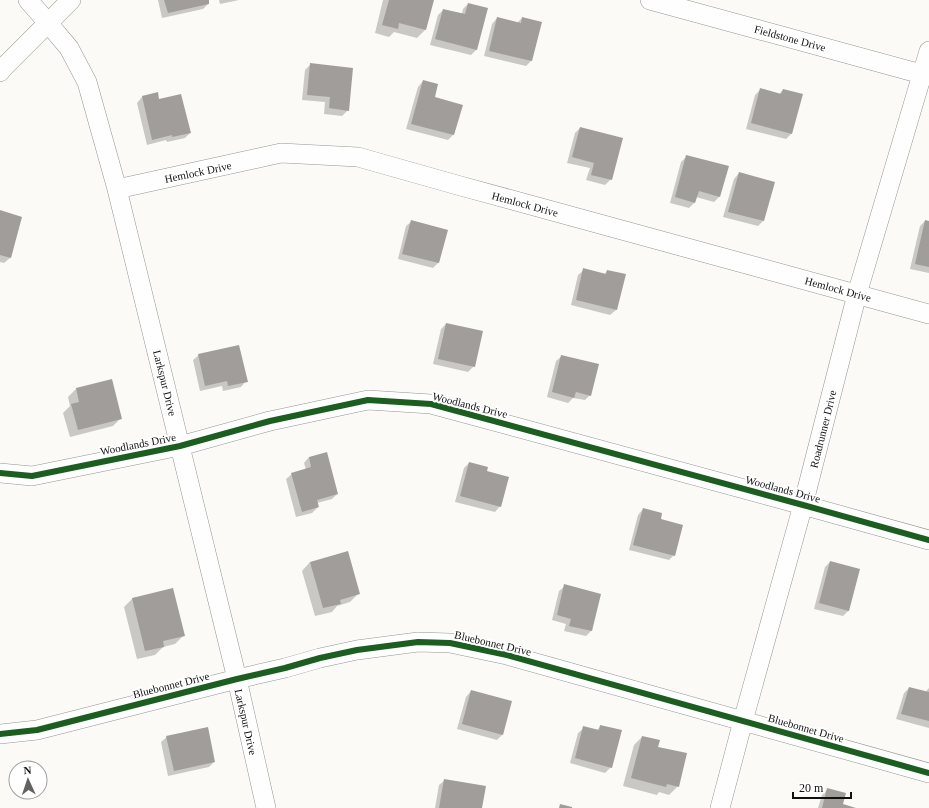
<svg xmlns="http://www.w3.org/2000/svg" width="929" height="808" font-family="'Times New Roman',serif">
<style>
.shadow{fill:#0003}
.building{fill:#a09d9b}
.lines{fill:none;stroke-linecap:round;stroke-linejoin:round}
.minor-casing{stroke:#969594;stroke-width:20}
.minor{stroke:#fffefe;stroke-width:19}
.cycleway-casing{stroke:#fff;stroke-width:8}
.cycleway{stroke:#1b5e20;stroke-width:6}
.labels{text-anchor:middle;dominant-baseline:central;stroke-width:4;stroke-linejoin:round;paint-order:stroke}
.street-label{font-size:11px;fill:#101010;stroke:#fff}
</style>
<rect width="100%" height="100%" fill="#fcfaf7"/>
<!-- shadow -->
<path class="shadow" d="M158,0H208V4L203,9L162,18Z
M219,0H239L220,4Z
M383,0H433L425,30L417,38L394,32L389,37L375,33Z
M468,4L477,49L471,55L430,45L438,15L443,10L462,14L463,9Z
M497,18L517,23L522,18L541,23L531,61L526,66L484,56L492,24Z
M311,64L348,110L342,116L324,114L325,102L302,100L305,70Z
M423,81L433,98L453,135L448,140L406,129L418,87Z
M761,89L779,94L783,90L791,134L786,139L746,129L755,95Z
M157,94L159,100L190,133L185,138L167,142L166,140L147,145L137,103L142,97Z
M580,128L611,179L605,185L586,180L590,168L567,163L575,133Z
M687,156L727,167L719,197L714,202L696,197L695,202L689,208L670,203L681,162Z
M739,173L774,183L763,221L758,226L723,217L734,179Z
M0,211L21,217L10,258L4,263L0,262Z
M412,221L447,230L438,263L433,268L398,259L406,226Z
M925,221L929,222V273L910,269L920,226Z
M584,270L604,275L607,271L616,310L610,315L571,305L578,275Z
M446,324L474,366L468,372L433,364L441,329Z
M199,355L246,381L241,387L223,391L222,386L200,391L193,360Z
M562,356L590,395L585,400L573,398L568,403L547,397L556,361Z
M111,380L121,418L113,426L70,437L63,413L70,406L68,397L76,389Z
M309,457L337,494L332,499L317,503L318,507L312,513L296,517L286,479L292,474L306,470L304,463Z
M469,463L500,506L495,512L455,502L464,468Z
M643,509L659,520L674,555L669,560L629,550L638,515Z
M310,562L358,594L350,602L337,606L332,612L315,616L302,571Z
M830,562L849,610L843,616L814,609L825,567Z
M565,586L591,631L586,636L564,631L566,624L552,620L559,591Z
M172,589L183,636L175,644L163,647L155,655L137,659L124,607L132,599Z
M909,688L926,692L927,690L929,688V728L896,719L904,693Z
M471,691L502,735L497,740L457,729L466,697Z
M601,726L611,767L605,773L570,763L578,733L584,728L596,731Z
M167,737L214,762L209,767L168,776L161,742Z
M642,737L657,747L678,786L669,795L659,792L657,795L623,786L634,745Z
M445,780L481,808H435L439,785Z
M828,789L842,805L854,808H818L822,795Z"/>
<!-- building -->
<path class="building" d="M164,0H209V4L168,13Z
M389,0H434L426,30L399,23L398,29L382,25Z
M468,3L488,8L477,50L435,39L443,9L465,14Z
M497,17L521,23L522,17L542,22L532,61L489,51Z
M310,63L353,68L349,111L329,108L330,97L307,95Z
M423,80L438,84L435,97L463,105L454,135L411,124Z
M760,88L781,94L783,89L803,94L792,134L751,123Z
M158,92L159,99L181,94L191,133L172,137V135L152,140L142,96Z
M580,127L623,138L612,180L591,175L594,163L572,157Z
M686,155L729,166L720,197L699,191L695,203L675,197Z
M739,172L775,182L764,221L728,212Z
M0,210L22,217L11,258L0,255Z
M411,220L448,230L439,263L402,254Z
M925,220L929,221V267L915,264Z
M583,268L606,274L607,270L626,274L617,310L576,300Z
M446,323L483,331L475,367L438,359Z
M239,345L248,382L228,386L227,381L205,386L198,354Z
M561,355L599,364L591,396L576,392L574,398L552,392Z
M112,379L122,419L78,430L71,404L79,402L76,388Z
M327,452L338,494L317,500L319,507L302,512L291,473L311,467L309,457Z
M469,462L488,467L487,471L509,477L501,507L460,496Z
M643,508L662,513L661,519L683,525L675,556L633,545Z
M348,551L360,594L340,600L341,604L323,608L310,562Z
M830,561L860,569L849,611L819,603Z
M564,584L601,594L592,631L569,626L571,619L557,615Z
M173,588L185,636L163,641L164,647L145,651L132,598Z
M909,687L929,692V721L901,714Z
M471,690L512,701L503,735L462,724Z
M600,725L622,730L612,768L575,758L583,726L599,730Z
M208,727L215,762L174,771L166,736Z
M642,736L660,740L658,747L687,753L679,787L667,784L666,787L631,778Z
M444,779L486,786L482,808H439Z
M827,788L846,793L843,804L856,808H822Z
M560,804L572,807V808H559Z"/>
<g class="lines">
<defs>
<path id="minor" d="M28,0L48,23L69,48L87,82L117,189L237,679L266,808
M650,0L929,76
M0,72L2,69L71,0
M117,189L281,153L358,157L457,185L929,314
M0,473L32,476L180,446L270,421L368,400L431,404L803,505L929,540
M0,734L37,730L237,679L285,668L320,658L357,650L418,642L450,643L507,655L929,773
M720,808L743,721L803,505L857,294L929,51"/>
</defs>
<!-- minor casing -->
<use href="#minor" class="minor-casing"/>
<!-- minor -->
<use href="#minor" class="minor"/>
<defs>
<path id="cycleway" d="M0,473L32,476L180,446L270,421L368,400L431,404L803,505L929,540
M0,734L37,730L237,679L285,668L320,658L357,650L418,642L450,643L507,655L929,773"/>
</defs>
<!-- cycleway casing -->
<use href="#cycleway" class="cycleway-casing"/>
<!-- cycleway -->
<use href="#cycleway" class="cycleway"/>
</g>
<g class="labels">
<!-- street labels -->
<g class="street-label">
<text transform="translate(790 38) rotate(15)">Fieldstone Drive</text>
<text transform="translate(198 172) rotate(-12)">Hemlock Drive</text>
<text transform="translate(525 204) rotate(15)">Hemlock Drive</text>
<text transform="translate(838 289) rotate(15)">Hemlock Drive</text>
<text transform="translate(165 383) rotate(76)">Larkspur Drive</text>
<text transform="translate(470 405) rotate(14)">Woodlands Drive</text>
<text transform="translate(823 429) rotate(-76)">Roadrunner Drive</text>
<text transform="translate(138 444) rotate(-11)">Woodlands Drive</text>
<text transform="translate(783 489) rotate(15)">Woodlands Drive</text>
<text transform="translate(493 643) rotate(13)">Bluebonnet Drive</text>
<text transform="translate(171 685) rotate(-14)">Bluebonnet Drive</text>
<text transform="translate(246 722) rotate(77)">Larkspur Drive</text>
<text transform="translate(806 728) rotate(16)">Bluebonnet Drive</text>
</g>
</g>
<!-- north arrow -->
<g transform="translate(28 780) rotate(357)"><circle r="19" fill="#ffffff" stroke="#9f9f9f"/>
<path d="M0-3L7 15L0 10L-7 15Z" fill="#636261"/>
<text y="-6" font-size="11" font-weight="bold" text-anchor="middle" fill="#101010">N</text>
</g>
<!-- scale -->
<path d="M793 792v6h58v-6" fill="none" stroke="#101010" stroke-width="2"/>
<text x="799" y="792" font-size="12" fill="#101010" stroke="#ffffff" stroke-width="3" paint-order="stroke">20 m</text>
</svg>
